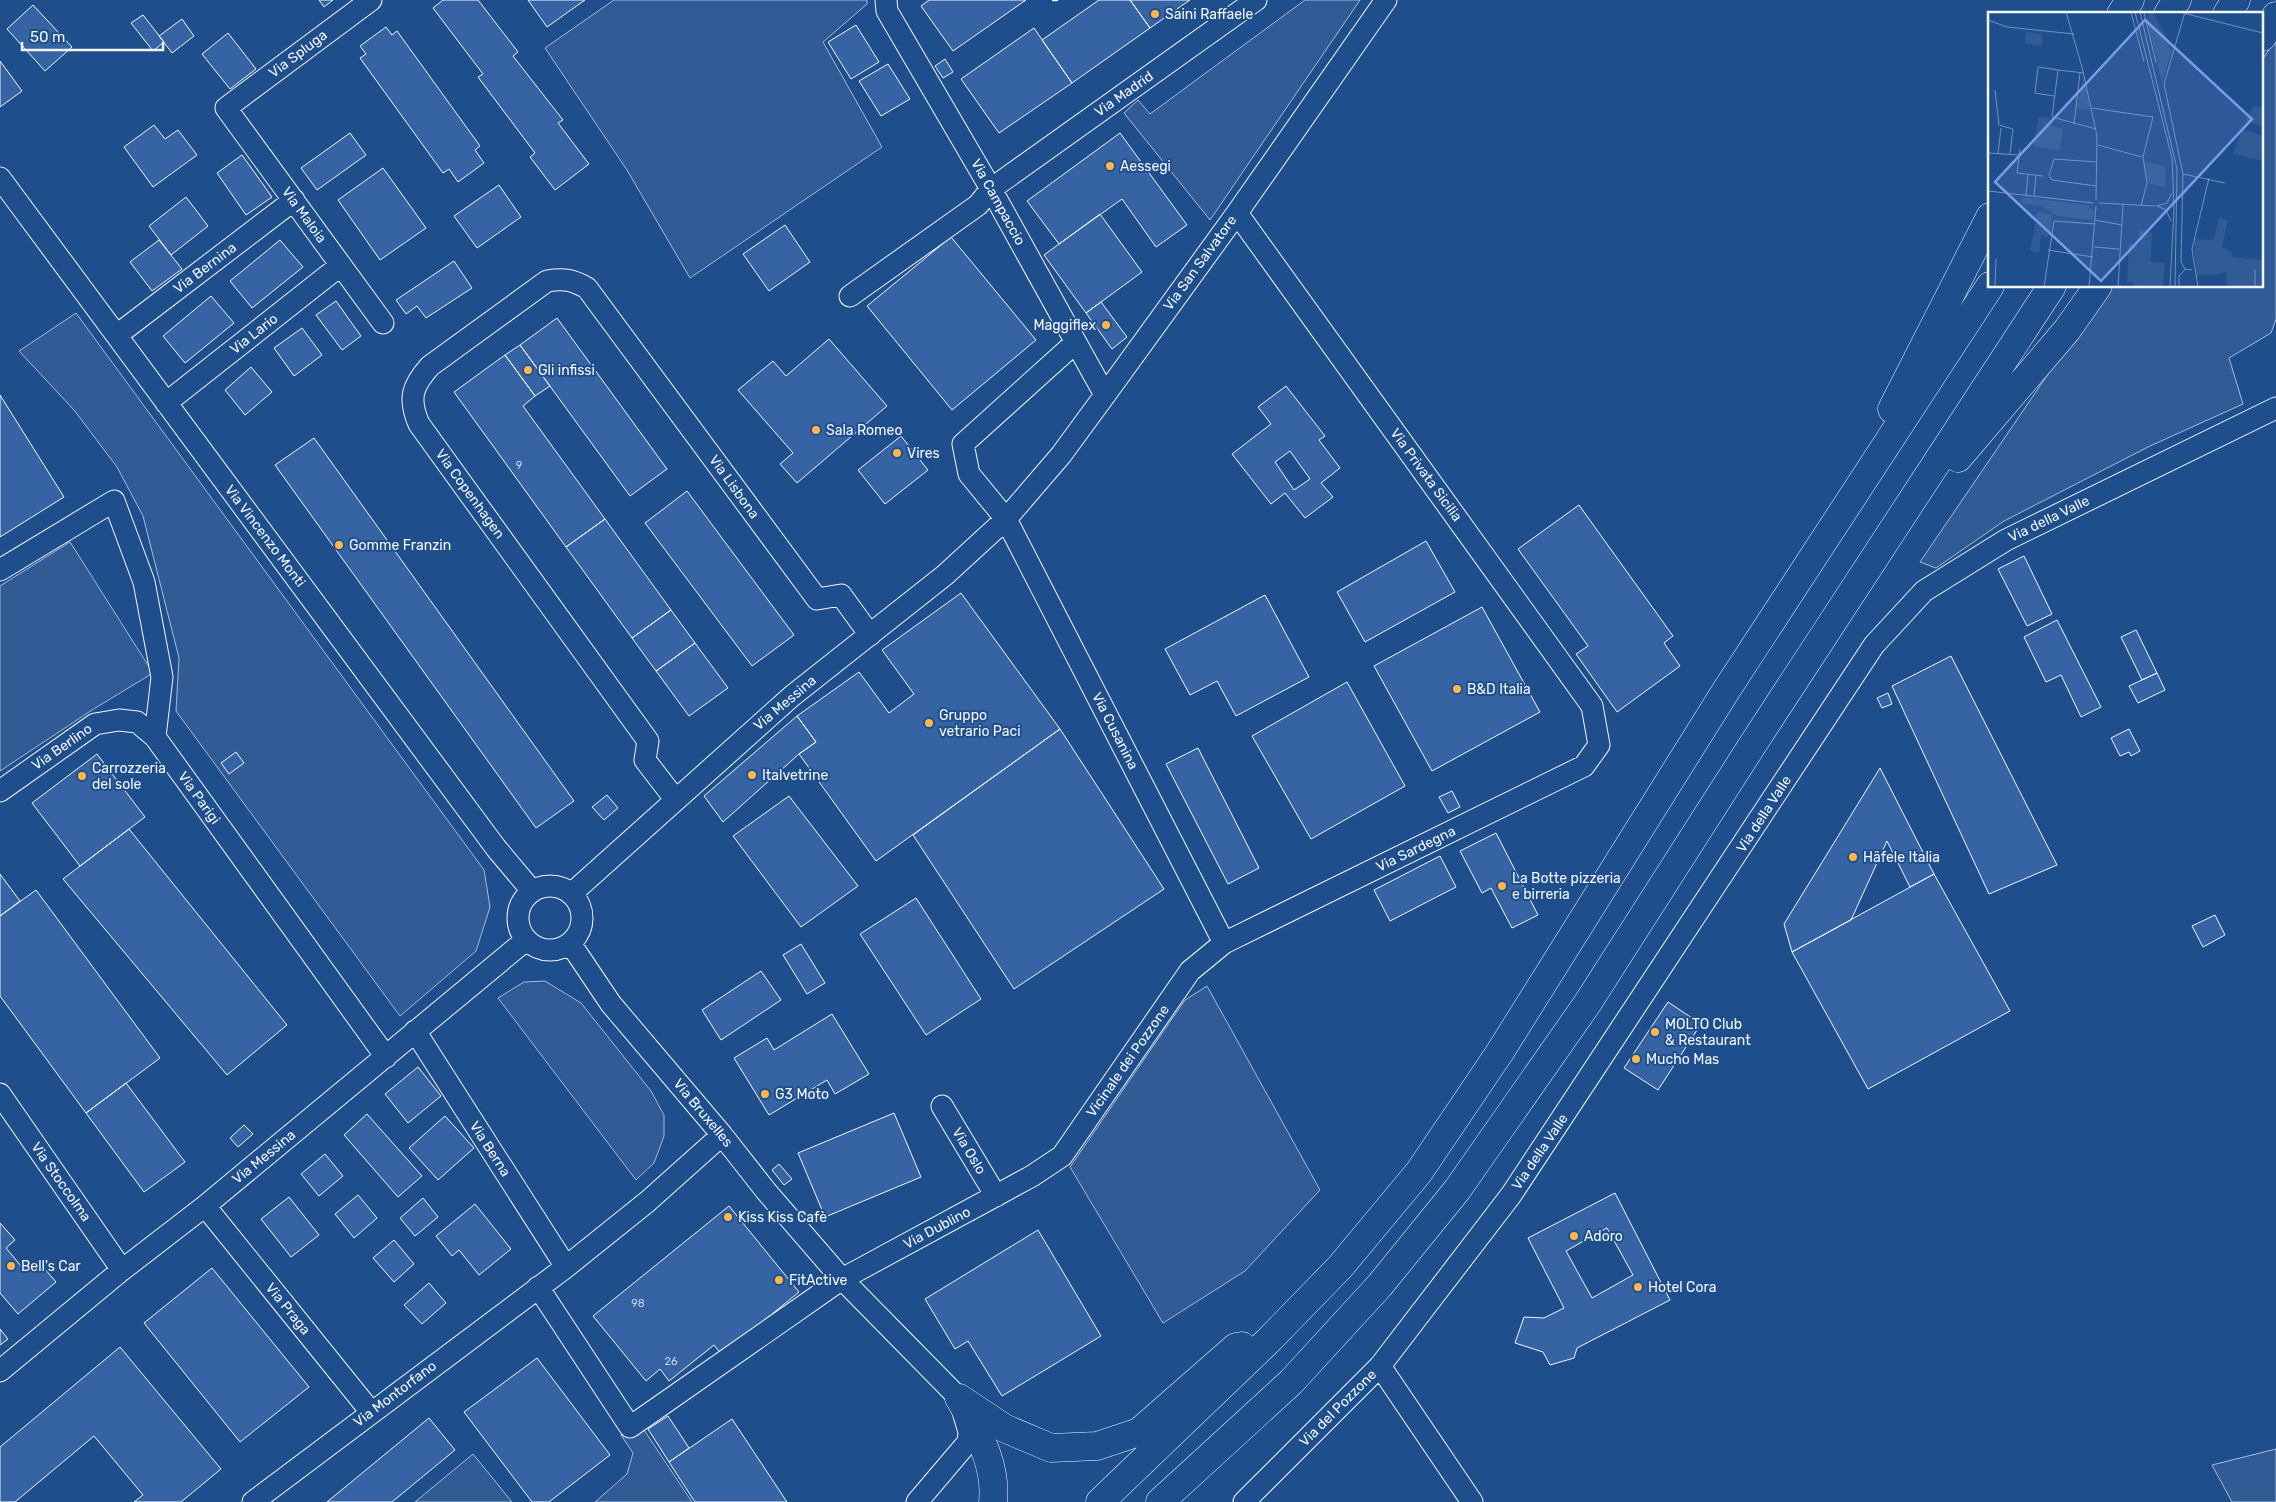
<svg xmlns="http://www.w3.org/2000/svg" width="2276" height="1502" font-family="Rubik,sans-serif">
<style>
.green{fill:#305b95;stroke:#a8bbd7}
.building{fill:#3563a3;stroke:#f2f6ff;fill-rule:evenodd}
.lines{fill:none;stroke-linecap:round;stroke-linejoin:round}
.minor-casing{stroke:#f2f6ff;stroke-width:23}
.highway-casing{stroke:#f2f6ff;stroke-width:29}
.minor{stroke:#1f4e8c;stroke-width:21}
.highway{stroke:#1f4e8c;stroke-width:28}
.wall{stroke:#f2f6ff;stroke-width:2.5}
.poi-dot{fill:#ffb74d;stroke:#1f4e8c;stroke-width:2}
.labels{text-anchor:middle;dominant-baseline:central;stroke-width:4;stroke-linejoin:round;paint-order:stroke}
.number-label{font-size:11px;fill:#c3d1e8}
.poi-label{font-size:14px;fill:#f2f6ff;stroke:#1f4e8c;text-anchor:start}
.street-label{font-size:14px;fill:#f2f6ff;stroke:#1f4e8c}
.inset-road{fill:none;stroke:#7391ba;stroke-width:1}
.view{fill:#7d9aea;fill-opacity:0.15;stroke:#7d9aea;stroke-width:2.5}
.inset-edge{fill:none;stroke:#f2f6ff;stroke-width:2.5}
</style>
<rect width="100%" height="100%" fill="#1f4e8c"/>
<!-- green -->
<path class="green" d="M614,0H867V4L823,42L882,147L690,278L627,170L545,48Z
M1305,0H1360L1210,220L1124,113L1138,100L1150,114Z
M2276,39V319L2271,333L2229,358L2243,404L2150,446L2004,521L1936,568L1920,562L2108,286H2262V60Z
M76,313L484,870L490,907L476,951L400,1016L176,711L179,658L143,516L117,467L74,410L19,351Z
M70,542L153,673L92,710L0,771V586Z
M545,981L581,1003L651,1091L664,1115V1136L654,1163L636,1180L498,998L524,982Z
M1207,986L1320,1190L1245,1271L1163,1323L1070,1167L1185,1000Z
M640,1424L692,1502H595L627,1474L633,1453L621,1435Z
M2276,1449V1502H2232L2212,1465Z
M473,1454L512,1502H415Z"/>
<!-- building -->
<path class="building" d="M319,0H333L324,7Z
M443,0H478L518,52L513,56L563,120L558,123L589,164L555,190L530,157L535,153L478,77L483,74L433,8Z
M528,0H585L547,27Z
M929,0H1026L953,51L921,6Z
M1099,0H1130L1150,28L1072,83L1042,40Z
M1130,0H1190L1150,28Z
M33,5L72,47L45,71L7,29Z
M143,15L164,42L153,51L131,23Z
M182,19L194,36L172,53L159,36Z
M856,25L879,62L851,79L828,42Z
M386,27L392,35L397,31L480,146L475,150L484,163L458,182L449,169L443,173L360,58L366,54L360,46Z
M1034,28L1072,83L999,133L961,79Z
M228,33L256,69L230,89L202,54Z
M945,59L953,72L943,78L935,66Z
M0,61L22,91L0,107Z
M888,64L910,99L881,116L859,81Z
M154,125L165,139L178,130L197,155L153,187L124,147Z
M350,133L366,155L317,190L301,168Z
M1120,133L1187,225L1156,247L1122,199L1059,244L1027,201Z
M242,155L272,197L246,215L217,173Z
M383,168L426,228L380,260L338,200Z
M499,185L521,217L477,248L454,216Z
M186,197L208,226L171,255L149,226Z
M1100,214L1142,272L1086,313L1044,255Z
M785,225L810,262L769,291L743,254Z
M951,237L1036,340L952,410L867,306Z
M159,240L182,269L152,291L130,262Z
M280,240L303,267L252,308L230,281Z
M454,261L472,288L426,318L417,306L406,314L396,300Z
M211,296L234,323L185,363L163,336Z
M336,301L361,336L342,350L316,315Z
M1101,302L1127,337L1112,349L1086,313Z
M557,318L667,469L630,496L520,345Z
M302,328L322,355L294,376L274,348Z
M829,339L887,406L797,483L780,464L793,453L738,390L773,361L786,376Z
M520,345L550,386L535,396L505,355Z
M505,355L535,396L523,406L605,519L566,547L454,392Z
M251,367L272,392L245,415L225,390Z
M1286,386L1325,436L1319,440L1340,468L1321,483L1333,497L1305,518L1285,493L1271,504L1232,454L1271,424L1258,407ZM1290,451L1310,479L1294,490L1275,462Z
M0,395L64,497L0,537Z
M901,436L928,470L885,504L858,470Z
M314,438L574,801L536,828L275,465Z
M687,491L794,635L752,666L645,523Z
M1579,505L1673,636L1664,643L1680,666L1617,712L1576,654L1588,646L1518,549Z
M605,519L671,610L632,638L566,547Z
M1426,541L1455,592L1365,642L1337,592Z
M2024,556L2052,614L2027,626L1998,569Z
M961,593L1060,729L876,861L799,754L816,742L797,716L859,672L889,713L914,694L882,650Z
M1265,595L1309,677L1236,716L1217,681L1190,695L1165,649Z
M1482,607L1540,712L1432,771L1374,666Z
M671,610L695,643L656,671L632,638Z
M2057,620L2101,707L2081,717L2061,675L2046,682L2024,637Z
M2136,630L2157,673L2142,680L2121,637Z
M695,643L728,688L689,716L656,671Z
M1951,656L2057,865L1989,894L1892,686Z
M2157,673L2165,690L2138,703L2129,686Z
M1347,682L1405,786L1311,839L1252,736Z
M1888,693L1892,704L1882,708L1877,698Z
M797,716L816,742L799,754L723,822L704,796Z
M1060,729L1164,889L1014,989L913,835Z
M2129,729L2140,751L2131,756L2129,752L2120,756L2111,738Z
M1198,748L1259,868L1228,884L1166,764Z
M236,752L244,763L229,774L221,763Z
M97,754L145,817L80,866L32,803Z
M1880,768L1934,874L1910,887L1887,841L1851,920L1792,952L1784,924Z
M1452,791L1460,807L1448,813L1439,797Z
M607,795L618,808L604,820L592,807Z
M789,796L858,886L801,927L733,836Z
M129,829L287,1025L227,1075L63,879Z
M1496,833L1538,915L1512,928L1491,888L1482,893L1460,851Z
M1440,856L1456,887L1390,921L1374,890Z
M0,874L20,901L0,916Z
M1934,874L2010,1011L1868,1089L1792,952Z
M36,890L160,1058L86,1113L0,996V916Z
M916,898L981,999L926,1035L860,934Z
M2215,915L2225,935L2203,947L2192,926Z
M801,944L825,983L807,994L783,955Z
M761,971L781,1000L721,1040L702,1010Z
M1668,1002L1701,1024L1658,1090L1624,1068Z
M832,1014L869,1074L835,1094L827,1080L769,1115L734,1058L767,1038L774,1050Z
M418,1067L441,1096L408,1123L385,1094Z
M126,1083L185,1162L144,1192L86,1113Z
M894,1113L921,1177L825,1217L798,1153Z
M367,1114L422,1176L398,1197L344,1135Z
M445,1116L474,1148L438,1180L409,1148Z
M244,1125L253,1134L238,1147L230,1138Z
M325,1154L343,1176L319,1196L301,1174Z
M779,1164L792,1179L784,1185L772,1170Z
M1615,1193L1670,1300L1577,1348L1574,1358L1550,1365L1543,1352L1515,1343L1524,1317L1544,1318L1564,1308L1528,1238ZM1607,1228L1633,1275L1592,1298L1566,1251Z
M358,1195L377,1218L354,1238L335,1214Z
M289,1197L319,1235L291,1257L261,1219Z
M423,1198L438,1217L415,1236L400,1218Z
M475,1204L511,1249L479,1275L459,1250L452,1256L436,1236Z
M729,1206L799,1292L722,1355L714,1345L669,1381L660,1369L646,1381L593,1316Z
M0,1223L15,1240L6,1248L26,1272L38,1261L56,1282L18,1314L0,1293Z
M1038,1230L1101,1336L1002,1396L968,1341L955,1349L925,1299Z
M394,1240L414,1264L394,1282L373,1258Z
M212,1268L309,1387L240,1442L144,1323Z
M429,1283L446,1303L422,1324L404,1305Z
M0,1329L8,1339L0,1345Z
M120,1347L221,1469L181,1502H134L143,1495L94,1436L15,1502H0V1447Z
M537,1358L610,1455L549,1502H532L464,1412Z
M668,1416L689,1448L669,1462L648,1429Z
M429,1418L455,1450L392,1502H327Z
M732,1419L787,1502H695L669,1462Z"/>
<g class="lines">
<defs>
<path id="minor" d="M371,0L226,108L383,323
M886,0L887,11L991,189L1105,395
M0,178L496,848L532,891
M850,296L978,205L991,189L1256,0
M117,335L294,200
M1075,343L963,444L969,474L1006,519L1224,943
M166,403L341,265
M0,570L114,501L144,582L162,677L155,737
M0,791L95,724L119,720L137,722L155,737L386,1057
M675,799L645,760L648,741L419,424C408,399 412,386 430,366L547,281C564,278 573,280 587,288L817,599L841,595L870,635
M518 918a32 32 0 1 1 64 0a32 32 0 1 1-64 0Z
M571,894L792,696L945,575L1006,519L1061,455L1105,395L1237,213L1386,0
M570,943L611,1004L722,1135L766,1191L842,1279L959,1398L969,1432L968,1442L917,1502
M415,1031L566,1267
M0,1094L122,1270
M942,1106L996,1196
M205,1206L371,1412
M538,1287L630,1427L842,1279L1032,1176L1062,1156L1190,971L1224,943L1584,766L1599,745L1592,706L1237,213
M1380,1366L1511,1195L1874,645L1924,591L2006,540L2276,408
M0,1371L122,1270L205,1206L526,940
M253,1502L566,1267L647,1202L722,1135
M1244,1502L1380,1366L1472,1502"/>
<path id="highway" d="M2121,14L2130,0
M2168,14L2177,0
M2227,14L2236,0
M2262,37L2276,16
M1892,409L1990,217
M1958,458L2067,330L2098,286
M959,1398L1004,1428L1051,1448L1097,1446L1139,1432L1236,1347L1242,1346
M961,1401C978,1433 997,1465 993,1502
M1100,1502L1268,1341L1340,1267L1419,1172L1500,1052L1727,689L1990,286
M1160,1502L1291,1382L1380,1285L1457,1190L1587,1004L1753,744L2052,286"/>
</defs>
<!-- minor casing -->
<use href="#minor" class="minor-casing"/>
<!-- highway casing -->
<use href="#highway" class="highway-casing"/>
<!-- minor -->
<use href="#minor" class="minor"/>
<!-- highway -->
<use href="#highway" class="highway"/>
<!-- wall -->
<path class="wall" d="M1053,0H1057"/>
</g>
<!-- markers -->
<g class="poi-dot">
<circle cx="1155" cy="14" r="5"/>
<circle cx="1110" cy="166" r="5"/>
<circle cx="1106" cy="325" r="5"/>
<circle cx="528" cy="370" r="5"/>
<circle cx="816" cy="430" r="5"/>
<circle cx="897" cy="453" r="5"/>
<circle cx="339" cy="545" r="5"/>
<circle cx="1457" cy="689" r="5"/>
<circle cx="929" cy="723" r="5"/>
<circle cx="752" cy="775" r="5"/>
<circle cx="82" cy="776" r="5"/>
<circle cx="1853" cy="857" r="5"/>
<circle cx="1502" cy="886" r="5"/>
<circle cx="1655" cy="1032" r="5"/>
<circle cx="1636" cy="1059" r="5"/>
<circle cx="765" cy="1094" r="5"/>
<circle cx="728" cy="1217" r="5"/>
<circle cx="1574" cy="1236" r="5"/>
<circle cx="11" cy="1266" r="5"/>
<circle cx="779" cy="1280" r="5"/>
<circle cx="1638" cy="1287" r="5"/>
</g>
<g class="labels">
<!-- number labels -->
<g class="number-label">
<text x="519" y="465">9</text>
<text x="638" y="1303">98</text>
<text x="671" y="1361">26</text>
</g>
<!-- poi labels -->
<g class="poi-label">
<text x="1165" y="14">Saini Raffaele</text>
<text x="1120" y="166">Aessegi</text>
<text x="1096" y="325" text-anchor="end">Maggiflex</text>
<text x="538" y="370">Gli infissi</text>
<text x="826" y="430">Sala Romeo</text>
<text x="907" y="453">Vires</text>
<text x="349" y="545">Gomme Franzin</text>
<text x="1467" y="689">B&amp;D Italia</text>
<text x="939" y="715">Gruppo<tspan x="939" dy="16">vetrario Paci</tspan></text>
<text x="92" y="768">Carrozzeria<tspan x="92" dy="16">del sole</tspan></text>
<text x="762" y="775">Italvetrine</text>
<text x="1863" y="857">Häfele Italia</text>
<text x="1512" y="878">La Botte pizzeria<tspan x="1512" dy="16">e birreria</tspan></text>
<text x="1665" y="1024">MOLTO Club<tspan x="1665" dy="16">&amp; Restaurant</tspan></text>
<text x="1646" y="1059">Mucho Mas</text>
<text x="775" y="1094">G3 Moto</text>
<text x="738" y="1217">Kiss Kiss Cafè</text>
<text x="1584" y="1236">Adoro</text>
<text x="21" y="1266">Bell's Car</text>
<text x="789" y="1280">FitActive</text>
<text x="1648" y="1287">Hotel Cora</text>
</g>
<!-- street labels -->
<g class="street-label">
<text transform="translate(298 54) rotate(-37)">Via Spluga</text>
<text transform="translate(1124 94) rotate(-35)">Via Madrid</text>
<text transform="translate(998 202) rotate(61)">Via Campaccio</text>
<text transform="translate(304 215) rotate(54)">Via Maloia</text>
<text transform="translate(1200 263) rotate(-54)">Via San Salvatore</text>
<text transform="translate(205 268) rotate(-37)">Via Bernina</text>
<text transform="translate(254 334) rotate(-38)">Via Lario</text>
<text transform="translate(1426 475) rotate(54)">Via Privata Sicilia</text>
<text transform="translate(734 487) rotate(54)">Via Lisbona</text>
<text transform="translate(470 494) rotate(54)">Via Copenhagen</text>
<text transform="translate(2049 519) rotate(-26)">Via della Valle</text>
<text transform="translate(265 536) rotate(53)">Via Vincenzo Monti</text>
<text transform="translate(785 703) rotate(-40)">Via Messina</text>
<text transform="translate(1115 731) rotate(63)">Via Cusanina</text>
<text transform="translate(62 747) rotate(-35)">Via Berlino</text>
<text transform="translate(199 798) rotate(54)">Via Parigi</text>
<text transform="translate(1764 814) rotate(-57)">Via della Valle</text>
<text transform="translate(1416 849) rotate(-26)">Via Sardegna</text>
<text transform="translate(1128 1061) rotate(-55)">Vicinale dei Pozzone</text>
<text transform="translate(703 1113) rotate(50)">Via Bruxelles</text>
<text transform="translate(490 1149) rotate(57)">Via Berna</text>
<text transform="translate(969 1151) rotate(59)">Via Oslo</text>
<text transform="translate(1540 1152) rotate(-56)">Via della Valle</text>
<text transform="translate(264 1157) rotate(-39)">Via Messina</text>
<text transform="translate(61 1182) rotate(55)">Via Stoccolma</text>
<text transform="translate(937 1228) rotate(-28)">Via Dublino</text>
<text transform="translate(288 1309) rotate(51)">Via Praga</text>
<text transform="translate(395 1394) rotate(-37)">Via Montorfano</text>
<text transform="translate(1338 1408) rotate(-45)">Via del Pozzone</text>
</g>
</g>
<!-- overview -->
<g transform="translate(1988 12)">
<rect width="275" height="275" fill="#1f4e8c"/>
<path d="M165,1L181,30L180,35L184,37L174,71L159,8L160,2ZM38,20L54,22V34L37,31ZM95,64L102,98L89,97ZM266,94L275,96V114L257,109ZM50,105L61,106L64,114L75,117L72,139L46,134ZM254,117L275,124V149L245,142ZM156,149L178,155L177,175L160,171ZM34,185L100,193L106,199L105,208L69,204L53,194L33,191ZM50,200L65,203L61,225L53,224L51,241L42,238ZM231,206L240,208L234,235L243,239L244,245L275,248L273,275H239L238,261L209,264L206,227L226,228ZM150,218L164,221L163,250L177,251L175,275H145V270H139L141,232L152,233Z" fill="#305b95"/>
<path class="inset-road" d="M78,0L94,55L109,124L108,188M143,0L156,50M147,0L184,146L186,196L182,275M152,0L189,157L187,275M156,0L168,51M191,0L275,21M0,8L19,15L86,22M96,61L70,58L64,105L108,117M7,78L11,113M66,84L47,81L50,55L70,58M104,96L165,105L155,145L159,171L153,194M86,112L92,61M11,113L25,117L22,142M110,133L154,145M32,137L29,161L55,164M0,141L31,143M10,141L13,116M195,162L176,72L197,0M108,174L64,168L61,163L66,147L109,150M0,179L105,191M38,183L40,162M46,184L48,163M111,191L168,194M169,194L178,198L183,209M169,194L179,191L184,181M107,208L134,213M106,235L131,237M60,238L105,245M204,258L197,257L193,250L195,162L237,171M7,275L8,247M56,275L66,209L107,212M101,275L108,194M130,275L135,193M191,275V264L197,257M210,275L204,237L221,166M267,275V258"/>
<path class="view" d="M157,8L264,107L113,269L7,170Z"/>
<rect width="275" height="275" class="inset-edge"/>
</g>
<!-- scale -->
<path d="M22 42v8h141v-8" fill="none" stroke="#f2f6ff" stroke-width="2.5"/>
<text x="30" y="42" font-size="15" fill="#f2f6ff" stroke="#1f4e8c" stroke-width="4" paint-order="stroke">50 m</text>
</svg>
